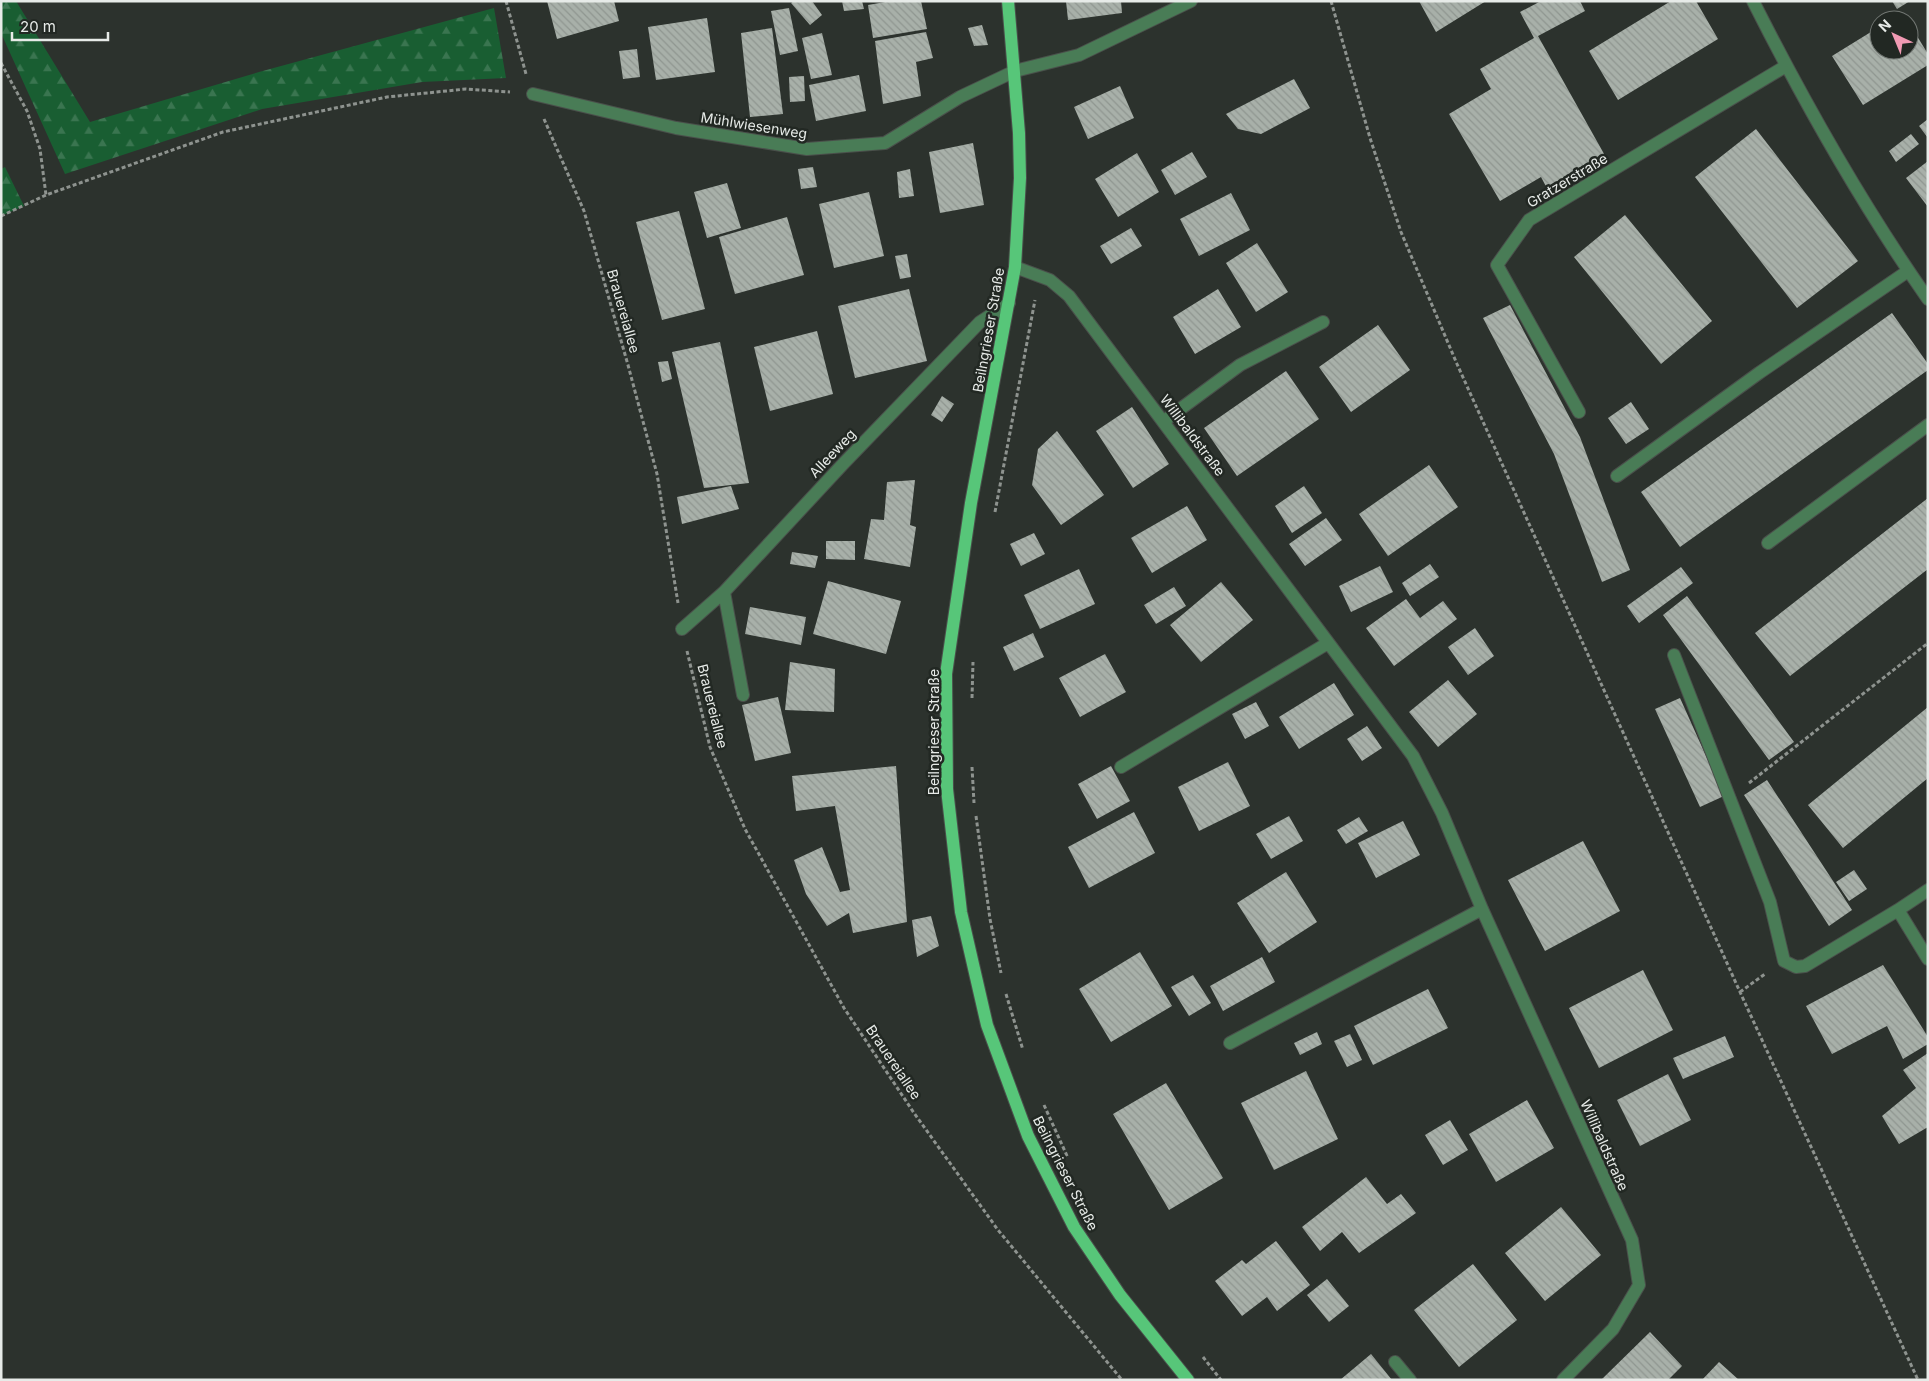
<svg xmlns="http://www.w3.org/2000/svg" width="1929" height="1381" font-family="Inter,sans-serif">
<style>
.forest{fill:url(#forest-firs)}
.building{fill:url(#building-back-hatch)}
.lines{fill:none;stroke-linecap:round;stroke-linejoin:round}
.minor-casing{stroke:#4a504b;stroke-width:14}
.major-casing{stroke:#4a504b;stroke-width:14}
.path{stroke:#8e938f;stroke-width:3;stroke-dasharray:4 2.5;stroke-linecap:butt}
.minor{stroke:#497c56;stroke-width:12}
.major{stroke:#57c679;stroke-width:12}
.labels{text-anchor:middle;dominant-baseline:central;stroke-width:5;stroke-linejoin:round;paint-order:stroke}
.street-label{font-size:14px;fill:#e7ebe8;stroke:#222823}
</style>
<defs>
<pattern id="forest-firs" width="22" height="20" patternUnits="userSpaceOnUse" patternTransform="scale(1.25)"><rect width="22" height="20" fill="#195e32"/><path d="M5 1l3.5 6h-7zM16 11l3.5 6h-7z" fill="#3a7550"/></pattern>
<pattern id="building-back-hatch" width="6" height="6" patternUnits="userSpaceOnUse" patternTransform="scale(1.25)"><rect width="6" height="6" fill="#a8b0a9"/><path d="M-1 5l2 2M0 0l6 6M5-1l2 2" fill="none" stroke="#8f9690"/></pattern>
</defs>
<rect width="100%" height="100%" fill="#2c322d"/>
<!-- forest -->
<path class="forest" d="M1,1H16L90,122L259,72L494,8L506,78L422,82L262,109L65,174L1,33Z
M5,167L24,206L1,216V169Z"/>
<!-- building -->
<path class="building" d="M547,1H614L619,21L557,39Z
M794,1H812L822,15L810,25L791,3Z
M842,1H862L864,9L844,11Z
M891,1H921L927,29L873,38L868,5Z
M1066,1H1121L1122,13L1068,20Z
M1419,1H1486L1436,32Z
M1541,1H1580L1585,11L1538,36L1608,161L1550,194L1541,177L1500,201L1449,114L1491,89L1480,69L1534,38L1520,12Z
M1671,1H1696L1718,39L1618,100L1589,51Z
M1892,1H1910L1897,9Z
M789,8L798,51L780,55L771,11Z
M707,18L715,72L656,80L648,27Z
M1909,23L1928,54V65L1863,105L1832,56L1879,27V50H1909Z
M982,25L988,45L974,46L968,28Z
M772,28L783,114L750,117L741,33Z
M926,32L933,58L916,62L921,96L883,104L875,41Z
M822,33L832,75L811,79L802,38Z
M637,49L640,77L623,79L619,51Z
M859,75L866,111L816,121L809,85Z
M804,76L805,101L790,102L789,77Z
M1294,79L1310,108L1261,134L1238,129L1226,114Z
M1120,86L1134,118L1088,139L1074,107Z
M1928,119V138L1919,126Z
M1756,129L1858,261L1797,308L1695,177Z
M1911,134L1919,144L1896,162L1889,151Z
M973,143L984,205L940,213L929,152Z
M1192,152L1207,177L1175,195L1161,170Z
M1137,153L1159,192L1118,217L1095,179Z
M1928,161V207L1906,178Z
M813,167L817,187L801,189L798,169Z
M910,169L914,196L899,198L897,172Z
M727,183L741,228L707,238L694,192Z
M869,192L884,256L834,268L819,204Z
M1231,193L1250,230L1199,256L1180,219Z
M679,211L705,309L662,320L636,222Z
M1625,215L1712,321L1661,364L1574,257Z
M787,217L804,275L735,294L719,237Z
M1131,228L1142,246L1111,264L1100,246Z
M1257,243L1288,292L1256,312L1226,263Z
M907,254L911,277L900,279L895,256Z
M909,289L927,361L855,378L838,306Z
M1218,289L1241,327L1195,354L1173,317Z
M1510,305L1580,437L1630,570L1602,582L1554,454L1483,318Z
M1892,313L1928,364V370L1680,547L1641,492Z
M1378,325L1410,370L1351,412L1319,367Z
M817,331L833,394L770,411L754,347Z
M720,342L749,483L704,488L672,352Z
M668,361L672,379L662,382L658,362Z
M1286,371L1319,419L1237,476L1204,428Z
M942,396L954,404L942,422L931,415Z
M1631,402L1649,429L1626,444L1608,418Z
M1132,407L1169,464L1133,488L1096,431Z
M1057,431L1104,495L1061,525L1032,485L1038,449Z
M1429,465L1458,507L1388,556L1359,514Z
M915,480L910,525L916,527L910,567L864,559L871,519L884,520L887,482Z
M731,486L739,509L682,524L677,497Z
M1304,486L1322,513L1292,533L1275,506Z
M1928,498V569L1790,676L1755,633Z
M1187,506L1207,540L1152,573L1131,538Z
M1326,518L1342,540L1305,566L1289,544Z
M1034,533L1045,554L1021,566L1010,544Z
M826,541H855V560L826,559Z
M792,552L818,556L815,568L790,564Z
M1430,564L1439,577L1410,596L1402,583Z
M1380,566L1393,592L1351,612L1339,586Z
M1681,567L1693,583L1639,623L1627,606Z
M1079,569L1095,604L1040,629L1024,595Z
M828,581L901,601L886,654L813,634Z
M1221,582L1253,620L1201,662L1170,625Z
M1174,587L1186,606L1156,624L1144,605Z
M1687,596L1794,742L1769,760L1663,615Z
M1406,599L1420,618L1443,601L1457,619L1394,666L1366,628Z
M750,607L806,617L801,645L745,634Z
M1475,628L1494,656L1468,675L1448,647Z
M1033,633L1044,657L1014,671L1003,647Z
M1105,654L1126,692L1080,717L1059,678Z
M790,662L835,669L834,712L785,710Z
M1448,680L1477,714L1438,747L1409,712Z
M1334,683L1354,715L1299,749L1279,717Z
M778,697L791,753L755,761L742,705Z
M1680,698L1724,796L1700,807L1655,709Z
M1256,702L1269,726L1245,739L1232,714Z
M1928,707V778L1843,848L1808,805Z
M1367,726L1382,748L1362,761L1347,739Z
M1228,762L1250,806L1199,831L1178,787Z
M896,766L907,922L853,933L849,913L827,926L806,894L794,860L822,847L840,892L850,890L835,806L796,811L792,776Z
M1111,766L1130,801L1097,819L1078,784Z
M1767,780L1852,910L1829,926L1744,795Z
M1134,812L1155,853L1089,888L1068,847Z
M1289,816L1303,841L1271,859L1256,834Z
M1359,817L1368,831L1346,844L1337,830Z
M1403,821L1420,855L1376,878L1358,843Z
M1583,841L1620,911L1545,951L1508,880Z
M1854,870L1867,889L1849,901L1836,882Z
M1286,872L1317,922L1269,953L1237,903Z
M931,916L939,946L917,957L912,920Z
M1140,952L1172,1006L1111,1042L1079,989Z
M1262,957L1275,982L1223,1011L1210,986Z
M1883,965L1928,1037V1044L1903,1059L1887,1026L1832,1054L1806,1006Z
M1643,970L1673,1030L1599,1068L1569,1008Z
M1193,975L1211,1003L1189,1016L1171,987Z
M1428,989L1448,1028L1373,1065L1354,1026Z
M1317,1032L1322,1044L1300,1055L1294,1043Z
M1350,1034L1362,1060L1347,1067L1334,1041Z
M1725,1036L1734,1057L1683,1079L1673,1058Z
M1928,1053V1127L1899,1144L1882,1116L1916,1088L1903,1070Z
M1306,1071L1338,1139L1274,1170L1241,1103Z
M1668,1074L1691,1120L1640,1146L1617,1100Z
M1166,1083L1223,1178L1169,1210L1113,1114Z
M1527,1100L1554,1148L1496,1182L1469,1134Z
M1450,1120L1468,1150L1443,1165L1425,1135Z
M1366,1177L1387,1204L1401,1194L1416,1213L1359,1253L1342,1232L1320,1251L1302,1227Z
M1561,1207L1601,1255L1545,1301L1505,1253Z
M1276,1241L1310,1285L1277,1311L1267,1297L1242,1316L1215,1281L1242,1260L1246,1264Z
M1473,1264L1517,1320L1459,1367L1414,1310Z
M1327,1279L1349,1306L1329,1322L1307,1295Z
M1650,1332L1682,1366L1668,1380H1601Z
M1371,1354L1392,1380H1340Z
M1719,1362L1739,1380H1702Z"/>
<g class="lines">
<defs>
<path id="minor" d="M1753,1C1805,104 1862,205 1928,299
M533,94L676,128L807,149L885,143L960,97L1015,71L1079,55L1191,1
M1015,267L1050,280L1069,296L1413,756L1442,813L1482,909L1632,1240L1639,1285L1613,1329L1563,1380
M1579,412L1497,265L1529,220L1786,66
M1164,421L1240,365L1323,322
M1617,476L1759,373L1908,271
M1768,543L1928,425
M724,592L743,695
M682,629L724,592L843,464L980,322L1009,303
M1674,655L1770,902L1784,961L1796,967L1805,966L1898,910L1928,890
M1121,767L1328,643
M1898,910L1928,959
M1230,1043L1482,909
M1395,1362L1410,1380"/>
<path id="major" d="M1008,1L1019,133L1020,178L1015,267L971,503L946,674L947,789L961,912L987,1025L1028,1136L1074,1227L1120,1295L1188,1380"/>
</defs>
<!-- minor casing -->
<use href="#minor" class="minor-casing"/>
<!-- major casing -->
<use href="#major" class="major-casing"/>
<!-- path -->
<path class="path" d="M506,1L526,74
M1331,1L1370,138L1401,232L1457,364L1740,992L1918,1380
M1,63L27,111L40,149L46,195
M544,119L584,211L628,365L657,474L678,603
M1,216L46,195L223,132L387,97L466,89L510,92
M995,512L1035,300
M687,651L710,747L745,829L844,1008L914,1113L998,1230L1122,1380
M972,698L973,662
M972,767L974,803
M1749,783L1928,643
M976,816L990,919L1001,973
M1740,992L1765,974
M1006,994L1023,1050
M1044,1105L1068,1158
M1203,1357L1221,1380"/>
<!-- minor -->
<use href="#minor" class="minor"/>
<!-- major -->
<use href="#major" class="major"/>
</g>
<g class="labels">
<!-- street labels -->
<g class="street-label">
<text transform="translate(754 125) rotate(9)">Mühlwiesenweg</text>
<text transform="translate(1567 180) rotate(-31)">Gratzerstraße</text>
<text transform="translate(624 311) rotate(74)">Brauereiallee</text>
<text transform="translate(988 330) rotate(-80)">Beilngrieser Straße</text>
<text transform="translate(1193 435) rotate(53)">Willibaldstraße</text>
<text transform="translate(832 453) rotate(-47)">Alleeweg</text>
<text transform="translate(713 706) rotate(76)">Brauereiallee</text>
<text transform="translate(933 732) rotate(-90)">Beilngrieser Straße</text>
<text transform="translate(894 1062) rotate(56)">Brauereiallee</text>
<text transform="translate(1605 1145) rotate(66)">Willibaldstraße</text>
<text transform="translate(1066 1173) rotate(63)">Beilngrieser Straße</text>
</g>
</g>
<!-- border -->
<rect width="1929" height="1381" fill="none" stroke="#e7ebe8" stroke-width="5"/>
<!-- north arrow -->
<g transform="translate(1894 35) rotate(316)"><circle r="24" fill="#222823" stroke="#717672"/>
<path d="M0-4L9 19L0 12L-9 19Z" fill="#f19ab3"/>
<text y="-8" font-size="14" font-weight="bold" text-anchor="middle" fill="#e7ebe8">N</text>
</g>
<!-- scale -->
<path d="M12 32v8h96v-8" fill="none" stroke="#e7ebe8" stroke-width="2.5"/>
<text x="20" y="32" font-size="15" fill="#e7ebe8" stroke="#222823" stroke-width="4" paint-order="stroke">20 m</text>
</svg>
